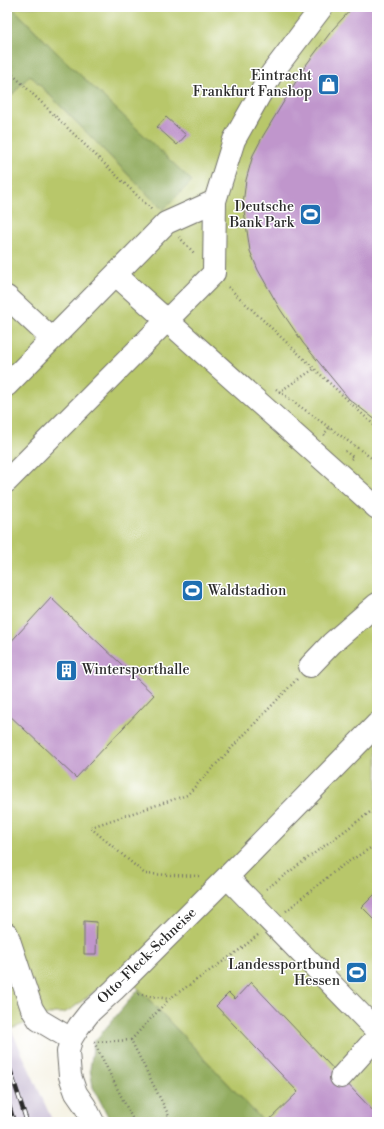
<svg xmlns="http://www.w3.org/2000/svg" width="384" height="1129" font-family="'Libre Bodoni',serif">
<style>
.industrial{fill:#cabfd6}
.green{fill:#b8c76a;stroke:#72794a}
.forest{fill:#92ac5e;stroke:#5e6c44}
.building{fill:#c096cc}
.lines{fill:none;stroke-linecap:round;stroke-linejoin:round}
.minor-casing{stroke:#72716b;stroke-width:24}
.path{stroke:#72716b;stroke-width:2.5;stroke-dasharray:1 3;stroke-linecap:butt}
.minor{stroke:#fff;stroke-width:22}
.rail-casing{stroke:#2b2b2b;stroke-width:4.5}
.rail{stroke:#fff;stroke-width:3;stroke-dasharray:9;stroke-linecap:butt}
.labels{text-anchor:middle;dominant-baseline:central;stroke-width:3;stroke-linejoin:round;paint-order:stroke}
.poi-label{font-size:14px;fill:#2b2b2b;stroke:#fff;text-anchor:end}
.street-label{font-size:14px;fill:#2b2b2b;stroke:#fff}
</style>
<rect width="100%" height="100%" fill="#fff"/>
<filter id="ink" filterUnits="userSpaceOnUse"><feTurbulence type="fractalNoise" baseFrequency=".025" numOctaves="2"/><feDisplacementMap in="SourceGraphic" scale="8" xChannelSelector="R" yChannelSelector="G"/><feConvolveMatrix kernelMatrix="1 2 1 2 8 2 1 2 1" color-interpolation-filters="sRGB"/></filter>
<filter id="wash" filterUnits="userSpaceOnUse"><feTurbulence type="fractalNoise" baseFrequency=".012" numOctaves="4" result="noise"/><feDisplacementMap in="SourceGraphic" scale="16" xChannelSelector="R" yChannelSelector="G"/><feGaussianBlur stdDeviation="0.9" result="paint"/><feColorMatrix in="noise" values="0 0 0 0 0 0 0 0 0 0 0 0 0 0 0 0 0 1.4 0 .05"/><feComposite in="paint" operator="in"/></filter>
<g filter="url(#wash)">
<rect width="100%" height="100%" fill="#f5f2e3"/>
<!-- industrial -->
<path class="industrial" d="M7,1020L11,1029L53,1122H7Z"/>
<!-- green -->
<path class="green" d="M12,7H377V1122H264L139,989L120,972L73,1008L64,1013H54L11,1029L7,1020V100L30,75L163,210L54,50Z"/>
<!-- forest -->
<path class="forest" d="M7,7H12L54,50L192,181L163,210L30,75L7,100Z
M139,989L264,1122H111L93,1087L90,1069L94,1042Z"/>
<g id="blocks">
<!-- building -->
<path class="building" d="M353,7H377V421L349,399L303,343L280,309L258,270L250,251L243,204L246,180L253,155L263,136L306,65L333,29Z
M166,117L186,135L177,145L157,127Z
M51,598L154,695L76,778L7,713V646Z
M377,892V922L362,907Z
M84,921L97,922L96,954H84Z
M251,982L377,1115V1122H267L298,1092L216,1006L229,993L235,999Z"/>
</g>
</g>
<g filter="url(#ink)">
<use href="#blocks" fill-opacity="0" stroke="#72716b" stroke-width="1"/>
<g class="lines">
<defs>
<path id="minor" d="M116,275L377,508
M7,297L52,339
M7,385L166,223L215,201
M7,481L214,273L215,201L234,140L272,73L322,7
M310,666L332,643L377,604
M227,877L377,1031
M7,934L32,1009L39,1020L71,1039
M341,1077L377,1037
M93,1122L85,1106L76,1093L70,1076L68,1052L71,1039L79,1026L90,1012L114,990L227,877L377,724"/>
</defs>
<!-- minor casing -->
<use href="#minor" class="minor-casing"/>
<!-- path -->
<path class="path" d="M7,69L152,210
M179,237L195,254
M228,287L377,428
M276,389L377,462
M279,392L314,369
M325,435L324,434L329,428
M345,451L353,457L351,459
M91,827L187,795L297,679
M91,828L145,874L201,876
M266,889L377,807
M286,911L340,867L377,844
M138,994L169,999L238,951L258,935
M131,1040L169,999
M94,1042L131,1040L172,1122
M94,1042L134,1122"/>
<!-- minor -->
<use href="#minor" class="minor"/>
<defs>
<path id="rail" d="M7,1060L27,1122
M7,1099L14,1122"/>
</defs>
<!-- rail casing -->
<use href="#rail" class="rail-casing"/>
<!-- rail -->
<use href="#rail" class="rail"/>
</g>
</g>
<!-- icons -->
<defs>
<symbol id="shop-square" viewBox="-11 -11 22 22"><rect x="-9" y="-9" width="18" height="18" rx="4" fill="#1f6fb2" stroke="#fff"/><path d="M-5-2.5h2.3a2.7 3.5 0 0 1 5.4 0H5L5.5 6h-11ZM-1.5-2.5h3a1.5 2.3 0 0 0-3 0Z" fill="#fff"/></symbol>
<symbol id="stadium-square" viewBox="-11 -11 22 22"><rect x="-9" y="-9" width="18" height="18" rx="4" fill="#1f6fb2" stroke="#fff"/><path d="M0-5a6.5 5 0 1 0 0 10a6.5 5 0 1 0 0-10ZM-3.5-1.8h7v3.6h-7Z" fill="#fff"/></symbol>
<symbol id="building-square" viewBox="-11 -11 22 22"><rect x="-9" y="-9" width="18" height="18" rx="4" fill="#1f6fb2" stroke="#fff"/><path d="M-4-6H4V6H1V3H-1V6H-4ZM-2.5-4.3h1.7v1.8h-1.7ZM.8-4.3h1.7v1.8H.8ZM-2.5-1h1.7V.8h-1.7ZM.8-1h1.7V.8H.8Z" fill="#fff"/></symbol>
</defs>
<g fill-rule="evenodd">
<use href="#shop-square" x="316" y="72" width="25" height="25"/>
<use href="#stadium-square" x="298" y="202" width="25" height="25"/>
<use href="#stadium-square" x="180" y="578" width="25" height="25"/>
<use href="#building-square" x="54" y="658" width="25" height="25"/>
<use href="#stadium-square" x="344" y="960" width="25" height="25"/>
</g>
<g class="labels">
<!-- poi labels -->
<g class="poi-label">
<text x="312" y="76">Eintracht<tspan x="312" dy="16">Frankfurt Fanshop</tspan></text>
<text x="294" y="207">Deutsche<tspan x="294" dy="16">Bank Park</tspan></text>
<text x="208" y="591" text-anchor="start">Waldstadion</text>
<text x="82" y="670" text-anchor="start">Wintersporthalle</text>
<text x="340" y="965">Landessportbund<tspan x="340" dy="16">Hessen</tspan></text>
</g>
<!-- street labels -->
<g class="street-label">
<text transform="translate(147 956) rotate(-44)">Otto-Fleck-Schneise</text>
</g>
</g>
<!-- margin -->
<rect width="384" height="1129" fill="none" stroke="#fff" stroke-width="24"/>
</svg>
